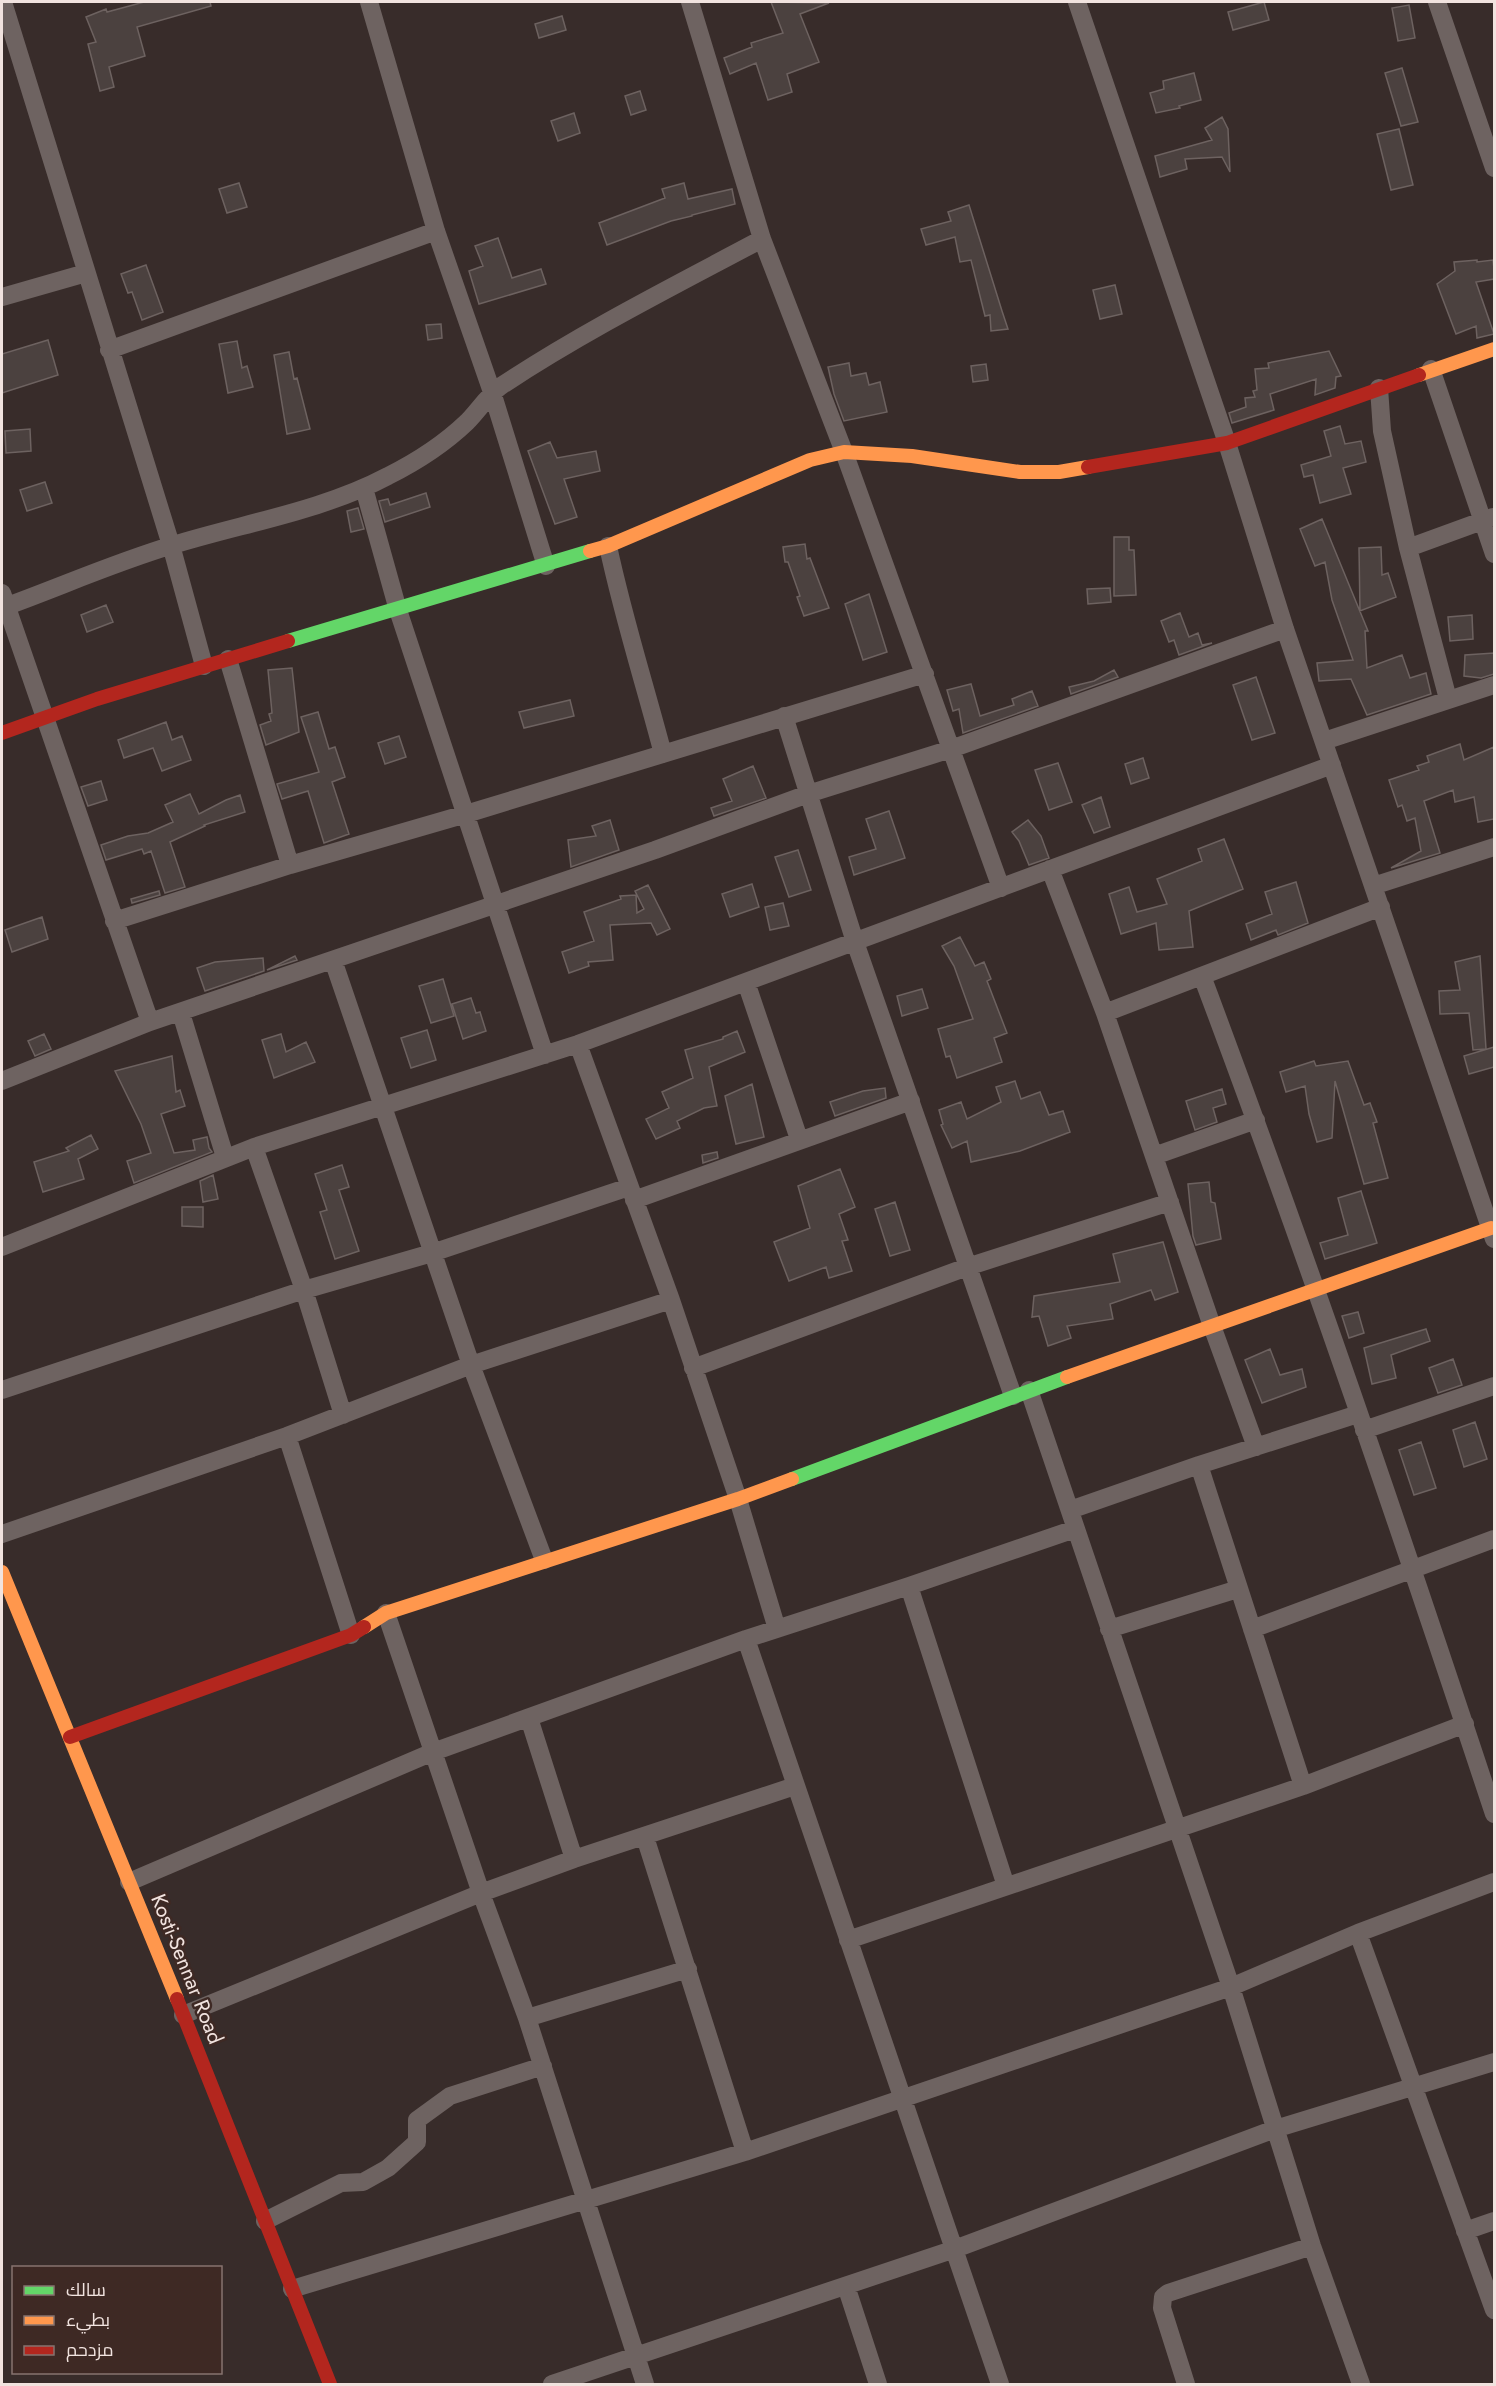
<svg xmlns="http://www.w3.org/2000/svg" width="1496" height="2386" font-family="Jost,Cairo,sans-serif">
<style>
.building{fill:#4b413f;stroke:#6d6260;stroke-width:1.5}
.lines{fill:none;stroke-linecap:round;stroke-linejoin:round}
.street{stroke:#6e6361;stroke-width:18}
.fast{stroke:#63d668;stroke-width:14}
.slow{stroke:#ff974d;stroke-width:14}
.jam{stroke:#b3261e;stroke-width:14}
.labels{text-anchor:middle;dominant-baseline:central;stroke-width:5;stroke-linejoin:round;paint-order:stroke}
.street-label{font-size:21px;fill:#f1e3df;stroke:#3e2924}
</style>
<rect width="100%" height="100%" fill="#382c2a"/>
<!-- building -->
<path class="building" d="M144,2H210L211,6L137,27L145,56L109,67L114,87L100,91L88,44L96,42L86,17L106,9L107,12Z
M771,2L829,3L800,14L819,62L787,74L792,92L768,100L756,63L730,74L724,58L752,47L751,43L783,33Z
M1264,2L1269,20L1233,30L1228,12Z
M1409,5L1415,38L1398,41L1392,8Z
M562,16L566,30L539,38L535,24Z
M1402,68L1418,122L1401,126L1385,73Z
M1194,73L1201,100L1179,106L1180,108L1156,113L1150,93L1164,89L1163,81Z
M640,91L646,110L631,115L625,96Z
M574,113L580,133L558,141L551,121Z
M1222,117L1228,129L1230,172L1222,157L1185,159L1187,169L1160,177L1155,156L1212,140L1205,128Z
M1399,129L1413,185L1391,190L1377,134Z
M239,183L247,207L227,213L219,189Z
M684,183L688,199L732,189L735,204L692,215V216L671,221L607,245L599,223L665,198L662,189Z
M969,205L1002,311L1008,329L991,331L990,315L985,316L971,260L960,262L955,237L926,245L921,229L951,221L948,212Z
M498,238L512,278L541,269L546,284L479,304L469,271L483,266L475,246Z
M1477,260V262L1493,260L1494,269V279L1476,282L1494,334L1477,338L1476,326L1456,334L1437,284L1455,271L1454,262Z
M146,265L163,312L142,320L132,292L128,293L121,274Z
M1115,285L1122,314L1100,319L1093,290Z
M441,324L442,338L428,340L426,325Z
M48,340L58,375L2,393V354Z
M237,341L242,368L247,366L253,387L228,393L219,344Z
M1329,351L1341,376L1336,377L1335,388L1315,395L1316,379L1270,394L1274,410L1232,423L1229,413L1246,407L1245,398L1255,397L1253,391L1257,390L1255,369L1269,368L1268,363Z
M289,352L294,379L297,378L310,429L287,434L274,355Z
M849,363L851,376L866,373L869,385L880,382L887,412L844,421L834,394L828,367Z
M986,364L988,380L973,382L971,366Z
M1340,426L1345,444L1361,441L1366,462L1343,468L1351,494L1320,503L1313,475L1304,477L1301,465L1331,456L1324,431Z
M30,429L31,451L6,453L5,431Z
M550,442L557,458L596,451L600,471L564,479L577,517L555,524L528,451Z
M45,482L52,503L27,511L20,490Z
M426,493L430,507L385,522L379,501L388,499L390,505Z
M358,508L364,529L351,532L347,511Z
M1322,519L1368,631H1365L1367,668L1402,655L1410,678L1426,673L1431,694L1367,715L1351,679L1319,681L1317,663L1353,660L1332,600L1325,562L1315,566L1300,529Z
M1114,537H1129V550H1134L1136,595L1114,596Z
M805,544L807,559L810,558L829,608L804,616L797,597L800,596L788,562H785L783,547Z
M1381,547L1382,575L1388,573L1396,597L1360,611L1359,548Z
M1110,588L1111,602L1088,604L1087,589Z
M869,594L887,652L863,660L845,604Z
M106,605L113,622L87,632L81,615Z
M1180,613L1189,637L1198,633L1202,645L1212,643L1179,655L1174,640L1169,642L1161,621Z
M1472,615L1473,639L1450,641L1448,617Z
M1494,653V674L1481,678L1464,676L1465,655Z
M292,668L299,732L266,745L260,725L271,721L269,714L272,713L268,670Z
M1114,670L1118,677L1071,694L1069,687L1094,681Z
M1256,677L1275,733L1252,740L1233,685Z
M971,684L980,716L1014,705L1012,699L1032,691L1038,706L963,733L959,709L953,711L947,690Z
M570,700L574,716L524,728L519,712Z
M318,712L329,749L335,747L345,777L332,782L349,834L324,843L308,791L282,799L277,784L319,772L301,717Z
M166,722L172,740L182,736L191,760L162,771L153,748L124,758L118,740Z
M399,736L406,757L385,764L378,743Z
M1460,744L1464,760L1494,747V819L1478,822L1474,797L1455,802L1453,790L1424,801L1440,853L1391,868L1421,851L1415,818L1407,821L1402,805L1398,807L1389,780L1419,770L1417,766L1429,762L1427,756Z
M1143,758L1149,778L1131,784L1125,764Z
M1058,763L1072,802L1049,810L1035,770Z
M753,766L766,798L714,816L711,808L732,801L723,779Z
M101,781L107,800L88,806L81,787Z
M190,794L199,814L226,800L240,795L245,812L204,825L205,826L170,842L185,887L165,893L151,851L144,854L142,849L106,860L101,845L128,836L148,833L173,822L165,805Z
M1101,797L1110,827L1094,833L1082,805Z
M889,811L905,858L854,875L849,857L876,849L866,819Z
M610,820L619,850L571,867L568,840L596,836L592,826Z
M1028,820L1041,836L1049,858L1029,865L1019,841L1012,832Z
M1224,839L1243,889L1189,911L1193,947L1159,950L1156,923L1121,934L1109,894L1129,887L1137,912L1167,904L1157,879L1202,861L1198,849Z
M798,850L811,890L789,897L775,857Z
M1296,882L1308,923L1278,935L1276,930L1251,940L1246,924L1272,914L1265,892Z
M752,884L759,907L730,917L722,894Z
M648,885L670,929L657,935L651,923L610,925L613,960L588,962L589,966L569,973L562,952L594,941L584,912L621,899L620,896L636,895L637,913L644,909L635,891Z
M159,891L160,895L132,903L131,899Z
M783,903L789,926L770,930L765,907Z
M42,917L48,939L12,952L5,930Z
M960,937L975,966L984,962L991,979L987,981L1007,1033L994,1038L1002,1062L957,1078L950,1056L946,1057L938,1029L973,1019L954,966L942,946Z
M295,956L297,960L267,970Z
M1480,956L1486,1049L1473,1050L1469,1013L1440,1014L1439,991L1460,990L1455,962Z
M263,958L264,971L205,991L197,968L215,962Z
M443,979L454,1016L431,1023L419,986Z
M922,989L928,1008L902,1016L897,996Z
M471,998L476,1013L480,1012L486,1031L463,1039L452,1004Z
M427,1030L436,1060L411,1068L401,1038Z
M737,1031L745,1052L709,1067L717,1106L704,1108L677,1121L680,1128L656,1139L646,1119L669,1108L662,1092L693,1078L685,1050L723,1039V1037Z
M44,1034L51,1049L35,1056L28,1041Z
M281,1034L286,1052L306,1042L315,1062L274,1078L262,1040Z
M1494,1047V1067L1469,1074L1464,1056Z
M172,1056L176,1092L180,1090L185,1106L161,1114L174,1153L195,1150L193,1140L207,1137L209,1148L212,1152L134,1183L127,1161L151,1153L141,1124L115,1071Z
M1314,1061L1316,1066L1348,1061L1364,1105L1370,1103L1377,1122L1373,1123L1388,1178L1364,1184L1335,1081L1332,1138L1317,1142L1309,1114L1305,1086L1286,1092L1280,1072Z
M1015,1081L1021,1099L1040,1092L1049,1115L1063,1111L1070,1132L1020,1151L971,1162L967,1141L952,1148L941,1125L943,1124L939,1110L961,1102L967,1119L1001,1102L996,1087Z
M752,1084L764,1137L736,1144L725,1096Z
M885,1088L886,1098L835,1116L830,1102L863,1091Z
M1222,1089L1226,1104L1213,1108L1217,1122L1195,1130L1186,1101Z
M91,1135L98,1149L78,1159L84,1179L43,1192L34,1162L69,1151L66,1148Z
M717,1152L718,1158L703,1163L702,1155Z
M342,1165L349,1187L339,1190L359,1251L335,1259L320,1212L327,1210L315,1174Z
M840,1169L855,1207L839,1214L848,1240L842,1241L852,1271L829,1278L826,1267L789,1281L774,1242L810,1228L798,1186Z
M213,1175L218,1199L203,1202L200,1181Z
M1209,1182L1211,1202L1215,1203L1221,1239L1196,1245L1193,1236L1188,1184Z
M1361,1191L1377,1243L1325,1259L1320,1243L1348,1235L1338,1198Z
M895,1202L910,1250L890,1256L875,1209Z
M182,1207H203V1227L182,1226Z
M1163,1242L1178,1292L1155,1300L1151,1290L1110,1304L1113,1319L1067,1326L1071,1338L1048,1346L1039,1316L1032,1317L1034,1296L1120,1282L1113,1254Z
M1358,1312L1364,1333L1349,1338L1342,1316Z
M1426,1329L1430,1341L1391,1355L1396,1378L1372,1384L1364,1348Z
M1270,1349L1280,1375L1302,1369L1306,1387L1262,1403L1245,1360Z
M1453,1359L1462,1385L1438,1393L1429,1368Z
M1475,1422L1487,1459L1464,1467L1453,1430Z
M1421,1442L1436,1488L1414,1495L1399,1450Z"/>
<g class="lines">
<!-- street -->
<path class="street" d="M3,2L171,545L204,666
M369,2L436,231L492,392L546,566
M690,2L762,239L844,452L1001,888
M1077,2L1227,443L1285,629L1494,1239
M1437,2L1494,168
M2,297L86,273
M109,350L436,231
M1431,369L1494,554
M1379,388L1382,431L1408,548L1448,699
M364,488L398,610L545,1055
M608,546C623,617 645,685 663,754
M1408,548L1493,517
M2,593L150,1022
M7,606C62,586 116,562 173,545C244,523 322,511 388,476C416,462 444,444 467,422C479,410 487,396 501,386C584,331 674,286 762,239
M228,659L290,865
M784,716L855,942L1013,1396
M1324,741L1494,685
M1050,869L1105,1013L1212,1326L1256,1447
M1373,886L1494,847
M114,921L290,865L466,814L925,674
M333,960L471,1365L544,1560
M1202,976C1306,1253 1401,1533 1494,1814
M746,982L799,1139
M181,1013L225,1157
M1105,1013L1381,907
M578,1044L671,1300L738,1499L777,1629
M2,1081L150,1022L655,850L808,794L951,749L1285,629
M254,1147L304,1290L343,1415
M1154,1156L1256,1120
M634,1200L911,1101
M2,1247L254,1147L578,1044L1332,765
M693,1368L967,1267L1170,1202
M2,1390L304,1290L432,1253L629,1187
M1029,1390L1231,1987L1312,2246L1361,2384
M1364,1430L1494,1386
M287,1436L351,1635
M1199,1465L1303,1786
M1070,1510L1199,1465L1358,1414
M2,1534L287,1436L471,1365L671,1300
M909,1586L1006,1886
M386,1613L481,1893L527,2018L645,2384
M1109,1629L1238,1589
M1252,1629L1494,1539
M746,1639L1000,2384
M529,1718L574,1859
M645,1837L745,2152
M129,1882L433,1752L746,1639L909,1586L1075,1529
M1358,1933L1494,2310
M848,1940L1303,1786L1465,1724
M183,2015L481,1893L574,1859L795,1786
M527,2018L688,1969
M265,2221L341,2183L363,2182L388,2168L417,2142V2120L450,2096L543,2066
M1465,2231L1494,2221
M846,2286L878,2384
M292,2289L745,2152L1231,1987L1358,1933L1494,1882
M552,2384L952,2250L1275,2129L1494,2062
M1186,2384L1162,2308L1163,2297L1168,2293L1312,2246"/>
<!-- fast -->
<path class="fast" d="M288,641L590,551
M792,1479L1067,1377"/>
<!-- slow -->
<path class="slow" d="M1419,375L1494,349
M590,551L608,546L810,460L844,452L912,456L1020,472H1059L1088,467
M1067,1377L1491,1228
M2,1572L177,1999
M364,1627L386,1613L738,1499L792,1479"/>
<!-- jam -->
<path class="jam" d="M1088,467L1227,443L1419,375
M2,733L97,699L288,641
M70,1737L351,1635L364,1627
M177,1999L330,2384"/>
</g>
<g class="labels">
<!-- street labels -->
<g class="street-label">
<text transform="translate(187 1969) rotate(68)">Kosti-Sennar Road</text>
</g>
</g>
<!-- border -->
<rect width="1496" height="2386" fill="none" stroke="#f1e3df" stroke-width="6"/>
<!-- legend -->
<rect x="12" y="2266" width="210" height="108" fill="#3e2924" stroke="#86736f" stroke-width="1.5"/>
<rect x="24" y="2286" width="30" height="9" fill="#63d668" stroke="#86736f" stroke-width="1.5"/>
<text x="66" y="2296" font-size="18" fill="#f1e3df">سالك</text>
<rect x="24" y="2316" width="30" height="9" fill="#ff974d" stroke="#86736f" stroke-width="1.5"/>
<text x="66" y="2326" font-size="18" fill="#f1e3df">بطيء</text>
<rect x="24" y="2346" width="30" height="9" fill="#b3261e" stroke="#86736f" stroke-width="1.5"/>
<text x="66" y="2356" font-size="18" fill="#f1e3df">مزدحم</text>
</svg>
